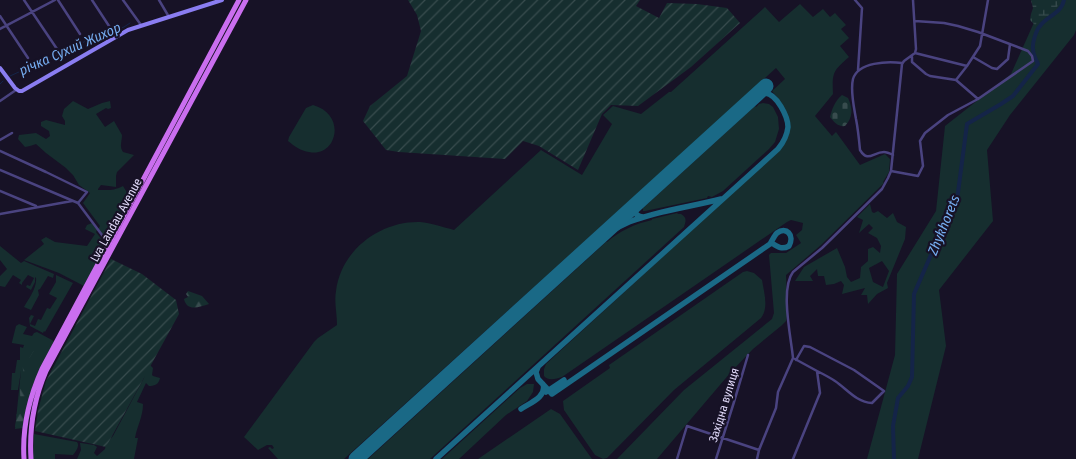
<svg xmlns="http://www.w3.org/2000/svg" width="1076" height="459" font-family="'Fira Sans Condensed',sans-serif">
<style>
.green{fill:#162e2f;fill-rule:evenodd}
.forest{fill:url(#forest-firs)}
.wetland{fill:url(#wetland-marsh)}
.cemetery{fill:url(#cemetery-stones)}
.garden{fill:url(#garden-furrows)}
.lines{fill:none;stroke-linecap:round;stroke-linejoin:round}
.stream{stroke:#142448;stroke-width:1}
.river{stroke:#142448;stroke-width:4}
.taxiway{stroke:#1a6986;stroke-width:5.5}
.runway{stroke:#1a6986;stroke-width:15}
.minor{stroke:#4a4380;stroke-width:2.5}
.secondary{stroke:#8a7df1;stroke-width:4}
.primary{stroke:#ca6eef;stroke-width:5}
.labels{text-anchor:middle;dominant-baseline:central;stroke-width:4.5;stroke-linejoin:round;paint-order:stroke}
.street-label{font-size:12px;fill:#e2dbfb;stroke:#171226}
.water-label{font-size:14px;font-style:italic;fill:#75acf0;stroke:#171226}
</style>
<defs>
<pattern id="forest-firs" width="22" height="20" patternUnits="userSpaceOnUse" patternTransform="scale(1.25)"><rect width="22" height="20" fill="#162e2f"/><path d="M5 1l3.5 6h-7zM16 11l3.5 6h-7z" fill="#384c4e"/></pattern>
<pattern id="wetland-marsh" width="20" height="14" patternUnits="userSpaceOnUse" patternTransform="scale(1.25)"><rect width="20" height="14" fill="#162e2f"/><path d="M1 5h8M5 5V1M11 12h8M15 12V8" fill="none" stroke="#384c4e"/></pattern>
<pattern id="cemetery-stones" width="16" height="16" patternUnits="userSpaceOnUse" patternTransform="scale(1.25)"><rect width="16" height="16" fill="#162e2f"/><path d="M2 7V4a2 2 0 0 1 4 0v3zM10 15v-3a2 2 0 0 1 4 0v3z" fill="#384c4e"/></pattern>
<pattern id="garden-furrows" width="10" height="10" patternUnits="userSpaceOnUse" patternTransform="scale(1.25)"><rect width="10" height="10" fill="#162e2f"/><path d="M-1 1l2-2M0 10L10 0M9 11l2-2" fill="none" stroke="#384c4e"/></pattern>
</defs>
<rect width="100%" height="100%" fill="#171226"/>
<!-- green -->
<path class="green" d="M1044,0H1076V30L1074,35L1010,115L987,150L993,221L939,290L946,346L918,459H867L895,355L897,274L936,211L945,126L1011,74Z
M800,4L813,17L823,9L830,17L835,13L846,25L841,29L849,38L840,46L849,57C833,71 832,72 833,94L815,116L832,136L836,132L860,165L885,154L890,159L889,172L883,182L884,183L821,245L786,275L787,315L786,321L781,326L753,349L731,372L657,459H617L684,390L772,319L774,313L769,255L771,253H786L801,243L796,235L802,230L803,223L791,220L787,222L562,377C556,379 548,381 544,376V369L546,364L780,149C794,125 789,112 772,91L785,79L776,68L344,459H278L268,448L270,447L272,449L274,448L272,445H267L258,450L244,437L314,342L318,338L337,325C337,313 334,302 336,291C341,250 380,221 420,222C431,223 443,227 454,230L541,150L582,175L612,124L603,115L613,106L641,114L669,92H671L765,7L779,22Z
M73,101L88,109L102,103L110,101L111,108L108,109L106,108L96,114L105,127L114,121L122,135C122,142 119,146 123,152L134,155L117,172L116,176V187L101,185L98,189V190C109,190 113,191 123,186L129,196L128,202L107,239H105L98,229L100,226L83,203L90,193L79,185L73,175L66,168L46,153L36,144L30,146L25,147L18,139L19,135L36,133L46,139L50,136L49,131L41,126V122L46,120L65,125V121L62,116L64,109Z
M763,103L769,104L773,107L778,117L779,129L775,142L769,149L723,191L712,197L708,196L707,198L645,211H643V208L755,106L756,107L759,104Z
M313,105C348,115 336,158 309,152C301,151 294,146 288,141L289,137L306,108Z
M870,204L872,212L874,213L878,211L887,218L893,213L897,222L906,227L905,239L887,283L888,288L877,294L868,304L867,295H861L865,288L842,294L844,285L841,281L834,284L826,285L824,276H818L817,269L810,276L813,281H795L804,267L837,248L845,267L847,277L851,282L860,278L861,267L868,261V249L873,247L880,253L881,246L877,238L868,233L873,228L869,224L859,233L863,220L857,217ZM882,261L889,271L883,287L873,282L869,268Z
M677,213L678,214H681C687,218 686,220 684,227L430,459H368L606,242H607C620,231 634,224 652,220V219Z
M92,223L97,230L96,232L102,240L104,244L97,258V262L84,286L59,273L24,260L44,244L41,240L46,237L55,242L87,246L95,234L85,229L87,225Z
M0,246L21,263L24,261L54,274L53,278L48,276L40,289L38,290L39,295L31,310L24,307C29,298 37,288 36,278L35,277V282L31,290L26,287L27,285L30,286L34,278L28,275L22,283V285L19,283L21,280L13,275L5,287L0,286V276L7,269L0,260Z
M747,271L754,273L762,280C764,293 769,307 761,318L674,390L607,458L603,459L595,455L564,410L563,401L610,368L609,365L743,272Z
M56,275L73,283L45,332L44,331L43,333L30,326L29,318L31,315L34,316L30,324L35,326L38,319L41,320L47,308L50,309L57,298L49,294L56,282Z
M19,324L27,327L23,334L32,336L34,333L37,332L52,340L54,342L32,387V390L23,428L15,429L21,371L18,390H11L12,373H15L17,360H20V347L23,348L24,345L12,343V342L16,326Z
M146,361L153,368L152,375L153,376L160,378C159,384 155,386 149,386L146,383L137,402L143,404C143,417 137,426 135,438H138L134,459H77L81,450L80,443H81L94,445L97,447L94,453L97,456L105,449L106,444L113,436L144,378Z
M527,384H534L533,392L527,401L506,415L459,459H442L520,388Z
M551,409L560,414L592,459H478Z
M34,434L77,442C80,446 76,451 73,455L55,454V459H33Z"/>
<!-- forest -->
<path class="forest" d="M188,291L202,296L209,304C199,307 187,312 184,299L188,297L186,294Z
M27,344L29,345L35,346L37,349L33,352L30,357L28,359L31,365V368L27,370L26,372L29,377L27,379L28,382L26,384L21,381L23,378H26C21,371 23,362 24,352L30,350L24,347Z
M20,385L26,386L28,387L27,398L22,425L21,427H15L17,416L16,415L18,413L17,411L21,401C20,397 20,390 20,385Z"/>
<!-- wetland -->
<path class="wetland" d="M1031,0H1061L1053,14L1035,25L1030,20L1031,14L1033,8Z"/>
<!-- cemetery -->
<path class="cemetery" d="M842,95L848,98C853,109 853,117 845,126C838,127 834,122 830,117C832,109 835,101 842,95Z"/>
<!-- garden -->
<path class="garden" d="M408,0H640L636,6L659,18L667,3L697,4L727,8L740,23L691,67L638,106L611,105L602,114L578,170L539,146L523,141L505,159L399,152L386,150L363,121L370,106L407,76L421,31L417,15Z
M111,259L142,274L176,300L179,314L106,447L35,431L38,410L46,381Z"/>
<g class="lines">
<!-- stream -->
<path class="stream" d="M10,76L32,66L41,60L65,53L83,43L86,39L111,33L118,29L124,27L130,23
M0,84L3,81"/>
<!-- river -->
<path class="river" d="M894,459L893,426L898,398L908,386L912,377L914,294L940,234L943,231C943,220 954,210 957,200L967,124L1001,104L1013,96L1038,64C1036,60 1033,54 1033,49C1032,44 1036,30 1040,26C1047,16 1061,14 1064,0"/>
<!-- taxiway -->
<path class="taxiway" d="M637,203C633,211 635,217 644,217
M589,247C602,237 615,228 629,222C659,210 691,207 721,199
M538,367L536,372L538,379L552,394L770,244L772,243C778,247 782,250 789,246C795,235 786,226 777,233C774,236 772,241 770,244
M546,392L564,380
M521,409C530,403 547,397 543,384
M360,459L380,437
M436,459L778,149C783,143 787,136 788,127C788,117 777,94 765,93C761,92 757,95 754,97"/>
<!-- runway -->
<path class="runway" d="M356,459L766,86"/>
<!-- minor -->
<path class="minor" d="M24,0L57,49
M58,0L80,34
M92,0L111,29
M123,0L141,25
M159,0L169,17
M855,0L862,8L858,70
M0,16L28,58
M0,29L55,0
M915,53L967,66
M912,57V62L926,74L930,76L956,80L978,99
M973,57L992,68L997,69L1008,59L1010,44
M956,80L967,66L980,46L988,0
M0,101L16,90
M0,140L12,133
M0,151L46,172L87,192L78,203
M893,155C891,154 886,152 884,152C873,152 868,163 860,150C859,139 858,129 856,119C854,107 850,91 853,79C858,62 888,61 902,63
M0,170L78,203L108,243
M891,171L918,176L923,166L920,141L925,133L948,115L978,99L1033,61L1032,56L1028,51L978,32L958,26L944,23L915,21
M0,191L36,206
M0,214L72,201
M793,358C791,337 780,289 793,272L822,248L882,189L888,178L891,171L902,64L904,61L915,53L916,49L913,0
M796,360L804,346L810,347L854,370L884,391L872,403C856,402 847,389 835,381C829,377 823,374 817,371
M677,459L687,426L759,450
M716,459L734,402L748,355
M757,459L759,450L776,408L778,392L793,358
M793,459L820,393L817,371L795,359"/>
<!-- secondary -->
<path class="secondary" d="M0,68L15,88L19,91H22L128,30L222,0"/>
<!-- primary -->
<path class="primary" d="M24,459C22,428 29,398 42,369L239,0
M31,459C29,428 34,399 46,371L246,0"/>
</g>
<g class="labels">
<!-- street labels -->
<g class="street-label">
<text transform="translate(116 220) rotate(-61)">Lva Landau Avenue</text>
<text transform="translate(724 405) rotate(-73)">Західна вулиця</text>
</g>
<!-- water labels -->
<g class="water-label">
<text transform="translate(70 49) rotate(-24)">річка Сухий Жихор</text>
<text transform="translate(944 225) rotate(-68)">Zhykhorets</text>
</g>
</g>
</svg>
